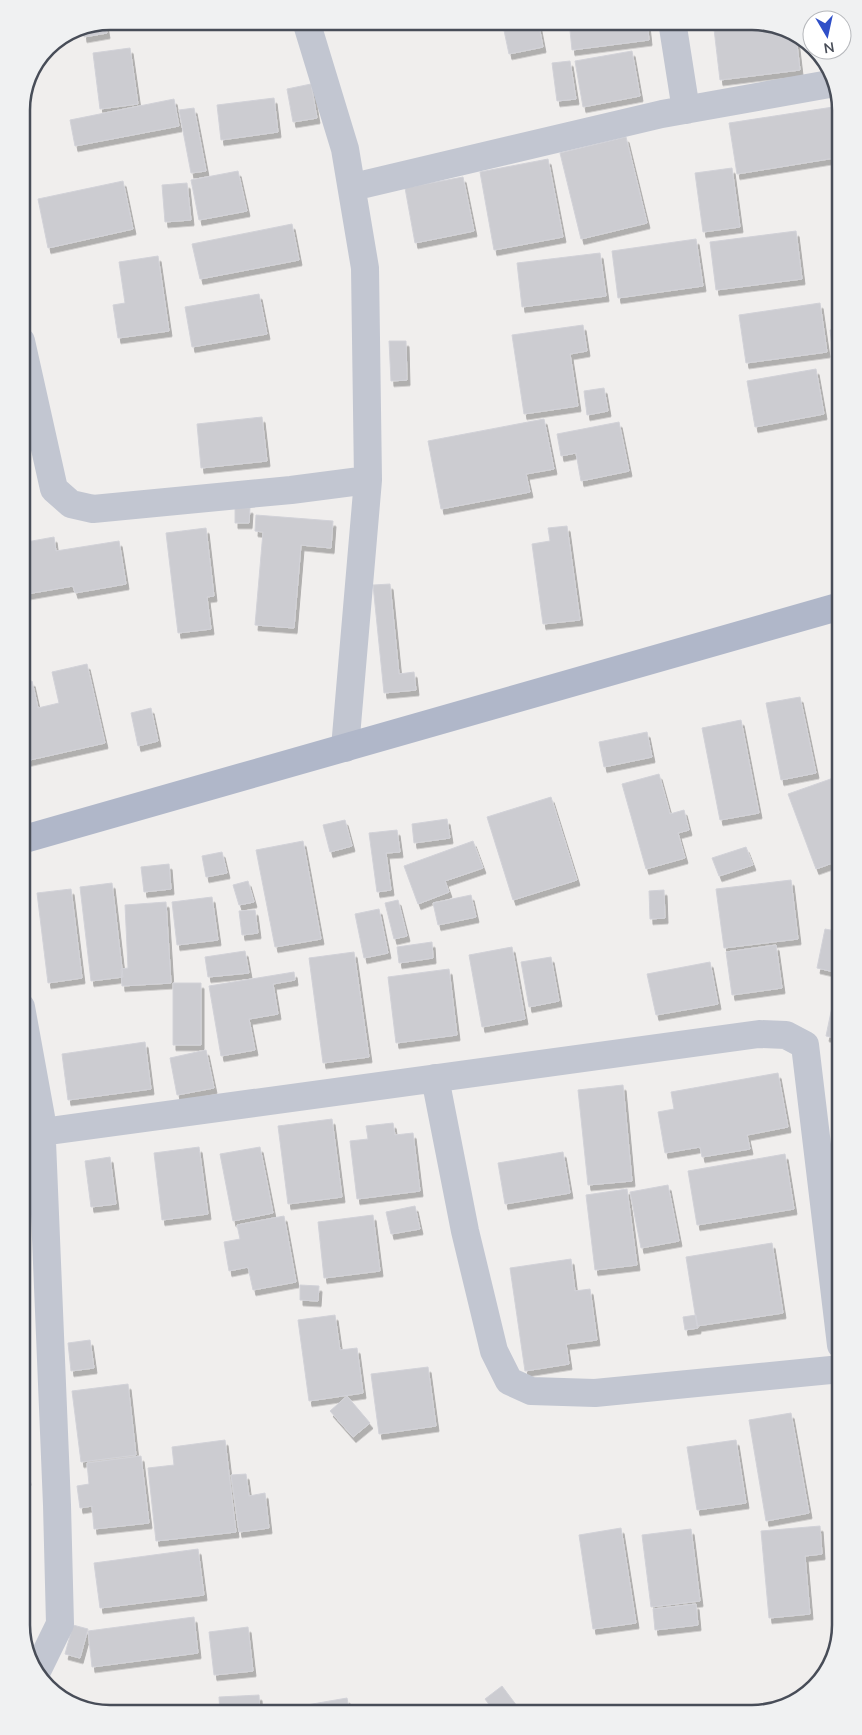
<svg xmlns="http://www.w3.org/2000/svg" width="862" height="1735" font-family="Mulish,sans-serif">
<style>
.building{fill:#ccccd1;stroke:#d2d2d8;filter:url(#shadow)}
.lines{fill:none;stroke-linecap:round;stroke-linejoin:round}
.minor{stroke:#c2c6d1;stroke-width:28}
.major{stroke:#b0b7c9;stroke-width:28}
.rim{fill:none;stroke:#484d58;stroke-width:2.5}
</style>
<defs>
<filter id="shadow"><feDropShadow dx="3" dy="5.5" stdDeviation="0" flood-color="#0004"/></filter>
</defs>
<rect width="100%" height="100%" fill="#f0eeed"/>
<!-- building -->
<path class="building" d="M502,21H538L543,47L509,54Z
M569,21H647L649,40L572,50Z
M105,22L107,33L84,37L83,27Z
M763,23L796,36L800,70L720,80L714,29Z
M130,48L138,104L100,109L93,53Z
M632,51L640,96L583,107L575,61Z
M570,61L576,99L557,101L552,63Z
M311,84L317,118L293,122L287,89Z
M274,98L278,132L221,140L217,105Z
M174,99L179,126L75,146L70,120Z
M833,107L841,157L737,174L729,123Z
M194,108L206,171L191,173L179,110Z
M626,137L647,223L581,239L560,153Z
M548,159L563,237L494,250L480,172Z
M732,168L740,227L703,232L695,173Z
M238,171L247,211L199,220L191,180Z
M463,177L474,231L415,243L405,188Z
M123,181L133,229L48,248L38,199Z
M187,183L191,220L165,222L162,185Z
M292,224L299,260L200,279L192,244Z
M796,231L802,279L716,290L710,242Z
M833,232H841V320H832Z
M696,239L703,286L618,298L612,251Z
M600,253L606,296L522,307L517,263Z
M158,256L169,331L118,338L113,305L125,303L119,262Z
M259,294L267,334L192,347L185,307Z
M820,303L827,352L746,363L739,315Z
M583,325L587,351L570,354L578,406L524,414L512,335Z
M841,329V422L830,330Z
M389,341H406L407,380L391,381Z
M816,369L824,414L755,427L747,381Z
M604,388L608,411L587,415L584,391Z
M262,417L267,461L201,468L197,424Z
M544,419L554,469L526,474L530,492L441,509L428,441Z
M619,422L629,471L581,481L576,453L561,456L557,434Z
M235,508H250L249,523H235Z
M256,515L333,521L331,548L301,545L294,628L255,625L263,532L255,531Z
M567,526L580,620L543,624L532,544L550,541L548,528Z
M206,528L214,596L207,597L211,629L178,633L166,533Z
M54,537L56,551L119,541L126,584L75,593L73,586L21,595V543Z
M390,584L399,674L414,672L416,690L384,693L373,585Z
M87,664L105,743L21,762V684L32,681L38,708L59,703L52,672Z
M800,697L816,773L781,780L766,703Z
M151,708L158,741L138,746L131,713Z
M741,720L759,813L720,820L702,728Z
M647,732L652,757L604,767L599,742Z
M659,774L670,814L684,810L689,830L678,833L685,858L646,869L622,784Z
M839,776L841,781V860L816,869L788,794Z
M551,797L577,880L513,900L487,817Z
M447,819L450,838L414,843L412,824Z
M345,820L352,846L330,852L323,825Z
M397,830L400,852L386,853L391,890L377,892L369,833Z
M303,841L321,939L275,947L256,850Z
M473,841L483,868L445,881L449,892L418,904L404,866Z
M746,847L753,865L719,876L712,858Z
M222,852L227,873L206,877L202,856Z
M169,864L171,889L144,892L141,867Z
M791,880L798,939L724,948L716,889Z
M248,881L254,902L239,905L233,885Z
M112,883L123,977L91,981L80,887Z
M71,889L82,978L48,983L37,893Z
M664,890L665,918L650,919L649,891Z
M471,895L476,917L438,925L433,903Z
M212,897L218,940L177,945L172,902Z
M398,900L407,936L394,939L385,903Z
M166,902L171,983L122,986L121,969L128,968L125,905Z
M379,909L388,953L364,958L355,914Z
M255,910L258,933L242,935L239,911Z
M825,929L841,932V1039L826,1036L839,973L817,968Z
M432,942L433,958L399,963L397,947Z
M776,945L782,988L732,995L726,952Z
M512,947L525,1019L482,1027L469,955Z
M245,951L249,973L208,977L205,957Z
M354,952L369,1057L323,1063L309,958Z
M551,957L559,1001L529,1007L521,962Z
M710,962L718,1004L656,1015L647,974Z
M449,969L457,1035L396,1043L388,977Z
M294,972L295,980L273,984L278,1014L249,1019L255,1050L221,1056L209,986Z
M173,983H201V1045H173Z
M145,1042L151,1089L68,1100L62,1054Z
M206,1050L214,1088L177,1095L170,1058Z
M778,1073L788,1127L747,1135L750,1149L702,1157L700,1147L665,1153L658,1112L674,1109L671,1092Z
M623,1085L632,1181L588,1185L578,1090Z
M332,1119L342,1197L288,1204L278,1126Z
M393,1123L395,1135L413,1133L420,1191L357,1199L350,1141L368,1139L366,1126Z
M199,1147L208,1214L162,1220L154,1153Z
M260,1147L273,1213L233,1221L220,1154Z
M563,1152L570,1193L505,1204L498,1163Z
M785,1154L794,1209L697,1225L688,1171Z
M110,1157L116,1204L91,1207L85,1161Z
M668,1185L679,1241L641,1248L630,1192Z
M627,1189L637,1265L595,1270L586,1195Z
M415,1206L420,1229L391,1234L386,1212Z
M373,1215L380,1271L324,1278L318,1222Z
M284,1216L296,1282L253,1290L248,1267L229,1271L224,1242L240,1239L237,1225Z
M772,1243L783,1313L697,1326L686,1257Z
M571,1259L575,1291L590,1289L597,1340L566,1344L569,1364L525,1371L510,1268Z
M300,1285L319,1286L318,1301L300,1300Z
M335,1315L340,1350L357,1348L363,1393L309,1401L298,1320Z
M696,1315L698,1328L685,1330L683,1317Z
M90,1340L94,1368L71,1371L68,1343Z
M428,1367L436,1426L379,1434L371,1374Z
M128,1384L136,1455L81,1462L72,1391Z
M347,1396L370,1423L353,1437L330,1411Z
M791,1413L809,1513L766,1521L749,1420Z
M21,1433L28,1480L21,1481Z
M225,1440L236,1532L156,1541L148,1468L174,1465L172,1447Z
M736,1440L746,1503L697,1510L687,1447Z
M141,1456L149,1523L94,1529L92,1506L80,1508L77,1486L89,1484L87,1463Z
M246,1474L249,1496L265,1493L269,1528L239,1532L231,1475Z
M820,1526L822,1554L805,1556L810,1614L769,1618L761,1531Z
M621,1528L636,1623L593,1629L579,1535Z
M691,1529L700,1601L651,1607L642,1535Z
M198,1549L204,1595L100,1608L94,1563Z
M696,1604L698,1625L655,1630L653,1609Z
M194,1617L198,1653L92,1667L88,1631Z
M73,1625L88,1629L80,1658L65,1654Z
M248,1627L253,1671L214,1675L209,1632Z
M502,1686L523,1714H496L485,1699Z
M259,1695L260,1714H220L219,1697Z
M347,1698L350,1714H296L295,1707Z"/>
<g class="lines">
<!-- minor -->
<path class="minor" d="M306,21L345,149L365,268L368,480L345,748
M672,21L686,110
M353,187L662,114L835,83
M21,341L54,489L71,504L93,509L291,490L368,480
M21,1007L41,1117L57,1505L60,1624L37,1671
M435,1078L465,1231L494,1351L509,1381L531,1391L595,1393L841,1369
M42,1132L759,1034L786,1035L805,1045L841,1345"/>
<!-- major -->
<path class="major" d="M21,840L841,606"/>
</g>
<!-- crop -->
<path d="M0 0H862V1735H0ZM110 30H752A80 80 0 0 1 832 110V1625A80 80 0 0 1 752 1705H110A80 80 0 0 1 30 1625V110A80 80 0 0 1 110 30Z" fill="#f0f1f2" fill-rule="evenodd"/>
<path class="rim" d="M110 30H752A80 80 0 0 1 832 110V1625A80 80 0 0 1 752 1705H110A80 80 0 0 1 30 1625V110A80 80 0 0 1 110 30Z"/>
<!-- north arrow -->
<g transform="translate(827 35) rotate(171)"><circle r="24" fill="#ffffff" stroke="#b6b8bc"/>
<path d="M0-4L9 19L0 12L-9 19Z" fill="#2f4fc8"/>
<text y="-8" font-size="14" font-weight="bold" text-anchor="middle" fill="#484d58">N</text>
</g>
</svg>
